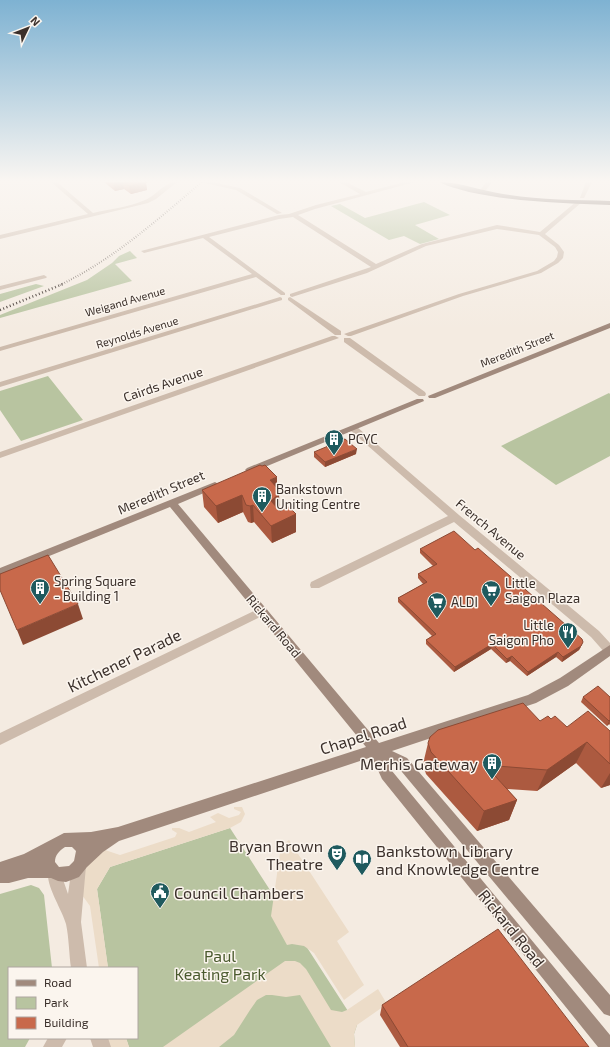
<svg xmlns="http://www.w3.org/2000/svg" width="610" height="1047" font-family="'Exo 2',sans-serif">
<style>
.green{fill:#b8c4a0}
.plaza{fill:#ecdcc8}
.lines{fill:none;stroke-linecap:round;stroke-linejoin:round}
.street{fill:#cdbbac;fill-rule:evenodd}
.secondary{fill:#a18a7d;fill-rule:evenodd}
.highway{fill:#5c4a42;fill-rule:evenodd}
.rail-far1{stroke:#3b302b;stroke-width:2;stroke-dasharray:0.5 2;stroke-linecap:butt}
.rail{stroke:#3b302b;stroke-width:2.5;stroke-dasharray:1 2.5;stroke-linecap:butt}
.wall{fill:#ac5a40}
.shaded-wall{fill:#8c4a34}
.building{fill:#c8694b;stroke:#8c4a34}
.labels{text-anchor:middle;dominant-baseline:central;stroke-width:3;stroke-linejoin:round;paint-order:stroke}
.far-street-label{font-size:11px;fill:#3b302b;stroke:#fbf5ee}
.street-label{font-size:13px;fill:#3b302b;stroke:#fbf5ee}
.poi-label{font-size:13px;fill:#3b302b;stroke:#fbf5ee;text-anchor:start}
.near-street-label{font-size:16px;fill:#3b302b;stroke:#fbf5ee}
.near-poi-label{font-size:16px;fill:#3b302b;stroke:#fbf5ee;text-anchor:end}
.near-park-label{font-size:16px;fill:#4a5a2e;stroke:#fbf5ee}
</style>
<rect width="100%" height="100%" fill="#f4ebe1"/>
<!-- green -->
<path class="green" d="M424,202L450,215L415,225L439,239L420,244L404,236L389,240L331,206L340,204L365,218Z
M130,251L137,258L115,264L132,281L0,318V315L87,280L112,263L119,256Z
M36,284L44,286L0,302V294Z
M48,376L83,420L21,441L0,410V391Z
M609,393L610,394V456L556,485L501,446Z
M230,828L357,1025L354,1034L355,1047H129L126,1038H137V968H108L97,889L110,867Z
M31,885L39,888L44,895L52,968H9V1038H30L25,1047H0V894Z"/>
<!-- plaza -->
<path class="plaza" d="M234,807H242L245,814L241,822L230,828L110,867L97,889L108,968H99L90,906L82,895L85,870L89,863L105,850L120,855L175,837L177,833L172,830V828H179L189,832L216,822L210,817L218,813L229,818L239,815L241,812L234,809Z
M289,840L349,932L337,941L364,985L344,1000L314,953L304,946L292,944L287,945L271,916L281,846Z
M285,961H295L300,963L306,969L331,1010L342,1012L347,1010L378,989L387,1004L357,1025L354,1034L355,1047H331L300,995L286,997L272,995H266L257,1000L250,1010L234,1035L219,1047H163Z
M106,1038H126L129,1047H110Z"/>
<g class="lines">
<!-- street -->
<path class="street" d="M51,182H57L93,213C110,209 129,207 145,200C156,196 164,182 177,182L156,199L148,203L0,239V235L88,214Z
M200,182H212L240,188L282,213L277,214L236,190Z
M339,182H346L366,192L405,182H415L315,209L298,215L376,264L422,244L497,225L540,232L577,201L582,202L545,234L559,245L564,252L563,258L558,263L541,273L463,296L351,336H348L344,334L459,294L537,271L554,261L557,257L558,252L555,247L539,235L497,229L426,246L367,273L292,297L290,296V294L371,267L293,217L279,219L209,237L285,293V295H281L256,277L0,351V347L252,274L203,238L144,253L141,251L279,215L289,214L316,205L360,194Z
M486,182H492L486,190H482L481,189Z
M586,182H592L584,198H580Z
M44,275L47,277L46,278L0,290V286Z
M280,297L282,298V300L0,387V382Z
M290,297L341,331V335H335L288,300V298Z
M332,336H335L339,338L0,458V452Z
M344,338H350L425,392L426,394L425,396H419L344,342Z
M354,426L357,427L459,515L599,631L610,643V656L606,654L591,637L454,522L319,588H311L310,585L311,582L448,516L351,431L350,429Z
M262,607L266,608L268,611L266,614L0,745V733Z
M79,859L84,861L86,866L81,922L87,968H71C69,954 69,938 66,924C62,909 43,882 49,868L54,866L59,868L68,894L72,866L74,861Z
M48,1038H67L62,1047H43Z
M90,1038H108L111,1047H93Z"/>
<!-- secondary -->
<path class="secondary" d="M610,323V328L435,398H429L428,396Z
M417,399H423L424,401L253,472H247L245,470L247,468Z
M215,482L220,485L218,487L178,504L379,743L528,695L560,678L610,645V656L568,686L536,703L392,751L407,758L610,995V1016L604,1014L397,766L388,762L392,771L610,1035V1047H598L382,779L372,757L119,841L103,852L87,867L79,877L74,879L66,882L58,881L51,878H28L9,883H0V862L24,854L64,833L91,832L118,827L366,747L170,507L0,576V568ZM65,847H72L76,851L74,861L69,866L59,867L55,862C55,855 59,851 65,847Z"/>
<!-- highway -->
<path class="highway" d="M440,182C460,182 482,191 503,194C538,200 574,200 610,201V205C563,203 515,202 469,192C460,189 447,187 440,182Z"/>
<!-- rail-far1 -->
<path class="rail-far1" d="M60,285C114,259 157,220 202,182"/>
<!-- rail -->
<path class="rail" d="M0,310L63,284"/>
</g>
<!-- wall -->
<path class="wall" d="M104,182H148L146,183L147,190L131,194L124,189L115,191Z
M314,452L356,454L325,467L314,457Z
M277,488L280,510V511L296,514V532L272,543L254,522L251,523L248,522L243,512L218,523L204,507L202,490Z
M420,549L581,647L579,650L562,662L556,657L527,676L510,661L506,663L491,649L454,672L426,644V640L432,636L398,602V598L423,584L418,578V574L433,566L420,553Z
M583,697H610V725L609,724L607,726L581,702Z
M551,719L567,727L610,731V785L601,788L576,763L537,791L507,789L517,800L509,820L477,831L426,774L423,764L428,743Z
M382,1005L589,1047H400L380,1015Z"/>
<!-- shaded-wall -->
<path class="shaded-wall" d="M118,182H123L124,189L115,191L114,183Z
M139,182H148L146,183L147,190L131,194L129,186Z
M357,449L356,454L325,467V462Z
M277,477V494L270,480Z
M279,494L280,511L271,501Z
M242,495L243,512L218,523L216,506Z
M253,505L254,522L251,523L250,506Z
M296,514V532L272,543L271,526Z
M78,604L83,619L23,645L17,630Z
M583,642L579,650L562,662L563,657Z
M492,644L491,649L454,672L455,667Z
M558,652L556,657L527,676L528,672Z
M512,656L510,661L506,663L507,659Z
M610,720L609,724L607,726L609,721Z
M587,742L576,763L537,791L547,770Z
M610,773V785L601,788Z
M517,800L509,820L477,831L484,811Z"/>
<!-- building -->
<path class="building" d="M124,182H146L129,186Z
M345,439L357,449L325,462L314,452Z
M260,465L262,466L265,465L277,477L270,480L279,490V494L271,501L280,511L289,507L296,514L271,526L253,505L250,506L246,505L242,495L216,506L202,490Z
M454,531L475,550L478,548L582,639L583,642L581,646L563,657L558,652L528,672L512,656L507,659L492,644L455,667L426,640L436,634L398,598L427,582L418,574L437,564L420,549Z
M48,555L78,604L17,630L0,590V574Z
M598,686L610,697V720L609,721L583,697Z
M523,703L540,721L548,716L551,719L555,716L567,727L588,711L610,731V764L587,742L547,770L485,765L517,800L484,811L431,752L428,743L430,737L438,730Z
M498,929L589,1047H408L382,1005Z"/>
<!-- sky -->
<linearGradient id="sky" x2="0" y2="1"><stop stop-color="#7eb2d2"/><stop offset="0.55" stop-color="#faf6f2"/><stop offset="1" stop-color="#faf6f2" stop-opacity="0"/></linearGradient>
<rect width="610" height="329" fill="url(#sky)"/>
<!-- icons -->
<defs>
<symbol id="building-pin" viewBox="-11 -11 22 30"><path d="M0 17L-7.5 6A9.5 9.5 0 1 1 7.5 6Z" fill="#1f5a5e" stroke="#fbf5ee"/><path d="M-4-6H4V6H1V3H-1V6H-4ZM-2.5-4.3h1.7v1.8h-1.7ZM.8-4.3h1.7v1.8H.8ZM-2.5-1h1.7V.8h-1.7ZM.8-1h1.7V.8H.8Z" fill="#fff"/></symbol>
<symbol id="supermarket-pin" viewBox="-11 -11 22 30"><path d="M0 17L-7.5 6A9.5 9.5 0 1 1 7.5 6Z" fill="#1f5a5e" stroke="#fbf5ee"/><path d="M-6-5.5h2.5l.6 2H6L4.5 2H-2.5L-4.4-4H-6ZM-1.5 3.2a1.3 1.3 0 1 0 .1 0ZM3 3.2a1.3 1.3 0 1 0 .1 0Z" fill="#fff"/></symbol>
<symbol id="restaurant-pin" viewBox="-11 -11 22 30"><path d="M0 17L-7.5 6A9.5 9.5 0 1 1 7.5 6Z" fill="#1f5a5e" stroke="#fbf5ee"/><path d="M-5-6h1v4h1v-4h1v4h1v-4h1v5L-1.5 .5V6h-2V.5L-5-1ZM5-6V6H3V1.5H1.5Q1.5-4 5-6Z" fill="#fff"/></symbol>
<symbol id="theatre-pin" viewBox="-11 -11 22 30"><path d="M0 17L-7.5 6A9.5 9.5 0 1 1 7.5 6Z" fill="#1f5a5e" stroke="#fbf5ee"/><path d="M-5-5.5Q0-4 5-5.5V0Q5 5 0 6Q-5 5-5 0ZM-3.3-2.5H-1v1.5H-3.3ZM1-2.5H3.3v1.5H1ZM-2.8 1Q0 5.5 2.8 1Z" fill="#fff"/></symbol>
<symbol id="library-pin" viewBox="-11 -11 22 30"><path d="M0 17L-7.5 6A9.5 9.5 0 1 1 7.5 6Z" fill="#1f5a5e" stroke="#fbf5ee"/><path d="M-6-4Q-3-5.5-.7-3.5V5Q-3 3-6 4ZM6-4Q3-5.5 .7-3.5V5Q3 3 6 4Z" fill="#fff"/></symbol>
<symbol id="civic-pin" viewBox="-11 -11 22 30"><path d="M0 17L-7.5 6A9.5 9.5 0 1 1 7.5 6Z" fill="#1f5a5e" stroke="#fbf5ee"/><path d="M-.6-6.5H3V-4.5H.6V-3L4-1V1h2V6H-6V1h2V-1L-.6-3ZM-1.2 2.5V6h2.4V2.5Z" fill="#fff"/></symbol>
</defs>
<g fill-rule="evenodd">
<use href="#building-pin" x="323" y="428" width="22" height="30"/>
<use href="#building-pin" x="251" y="485" width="22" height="30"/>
<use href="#building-pin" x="29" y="577" width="22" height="30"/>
<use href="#supermarket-pin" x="480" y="579" width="22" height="30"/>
<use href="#supermarket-pin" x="426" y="591" width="22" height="30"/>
<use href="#restaurant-pin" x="557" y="621" width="22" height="30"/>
<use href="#building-pin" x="481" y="752" width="22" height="30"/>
<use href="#theatre-pin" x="326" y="843" width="22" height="30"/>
<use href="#library-pin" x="351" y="848" width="22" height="30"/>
<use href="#civic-pin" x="149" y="881" width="22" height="30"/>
</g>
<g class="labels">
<!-- far-street labels -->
<g class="far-street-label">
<text transform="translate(125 301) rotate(-16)">Weigand Avenue</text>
<text transform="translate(137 332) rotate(-17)">Reynolds Avenue</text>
<text transform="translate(517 349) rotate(-22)">Meredith Street</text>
</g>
<!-- street labels -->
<g class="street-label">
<text transform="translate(163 384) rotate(-19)">Cairds Avenue</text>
<text transform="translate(161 492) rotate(-23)">Meredith Street</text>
<text transform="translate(491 529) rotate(40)">French Avenue</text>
<text transform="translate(274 626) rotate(50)">Rickard Road</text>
</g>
<!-- poi labels -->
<g class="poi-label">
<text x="348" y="439">PCYC</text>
<text x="276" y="489">Bankstown<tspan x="276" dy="15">Uniting Centre</tspan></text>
<text x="54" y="581">Spring Square<tspan x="54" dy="15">- Building 1</tspan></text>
<text x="505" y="583">Little<tspan x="505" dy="15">Saigon Plaza</tspan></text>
<text x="451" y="602">ALDI</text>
<text x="554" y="625" text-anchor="end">Little<tspan x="554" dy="15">Saigon Pho</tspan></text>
</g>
<!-- near-street labels -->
<g class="near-street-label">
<text transform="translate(124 660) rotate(-26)">Kitchener Parade</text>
<text transform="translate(363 735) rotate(-18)">Chapel Road</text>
<text transform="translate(512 928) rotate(51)">Rickard Road</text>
</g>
<!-- near-poi labels -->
<g class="near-poi-label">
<text x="478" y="763">Merhis Gateway</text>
<text x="323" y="845">Bryan Brown<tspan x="323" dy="18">Theatre</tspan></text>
<text x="376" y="850" text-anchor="start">Bankstown Library<tspan x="376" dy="18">and Knowledge Centre</tspan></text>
<text x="174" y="892" text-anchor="start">Council Chambers</text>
</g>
<!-- near-park labels -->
<g class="near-park-label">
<text x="220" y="955">Paul<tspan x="220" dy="18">Keating Park</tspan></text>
</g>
</g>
<!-- legend -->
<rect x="8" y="967" width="130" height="72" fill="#fbf5ee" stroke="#aea6a0"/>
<rect x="16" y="980" width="20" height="6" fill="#a18a7d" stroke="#aea6a0"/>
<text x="44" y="987" font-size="12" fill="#3b302b">Road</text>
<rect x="16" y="997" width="20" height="12" fill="#b8c4a0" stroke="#aea6a0"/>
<text x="44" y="1007" font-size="12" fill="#3b302b">Park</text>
<rect x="16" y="1017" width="20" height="12" fill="#c8694b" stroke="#aea6a0"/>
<text x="44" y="1027" font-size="12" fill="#3b302b">Building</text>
<!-- north arrow -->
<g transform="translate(28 28) rotate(47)" stroke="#fbf5ee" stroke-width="3" paint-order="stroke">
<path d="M0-3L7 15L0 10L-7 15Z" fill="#3b302b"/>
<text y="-6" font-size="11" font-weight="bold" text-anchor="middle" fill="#3b302b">N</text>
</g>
</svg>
